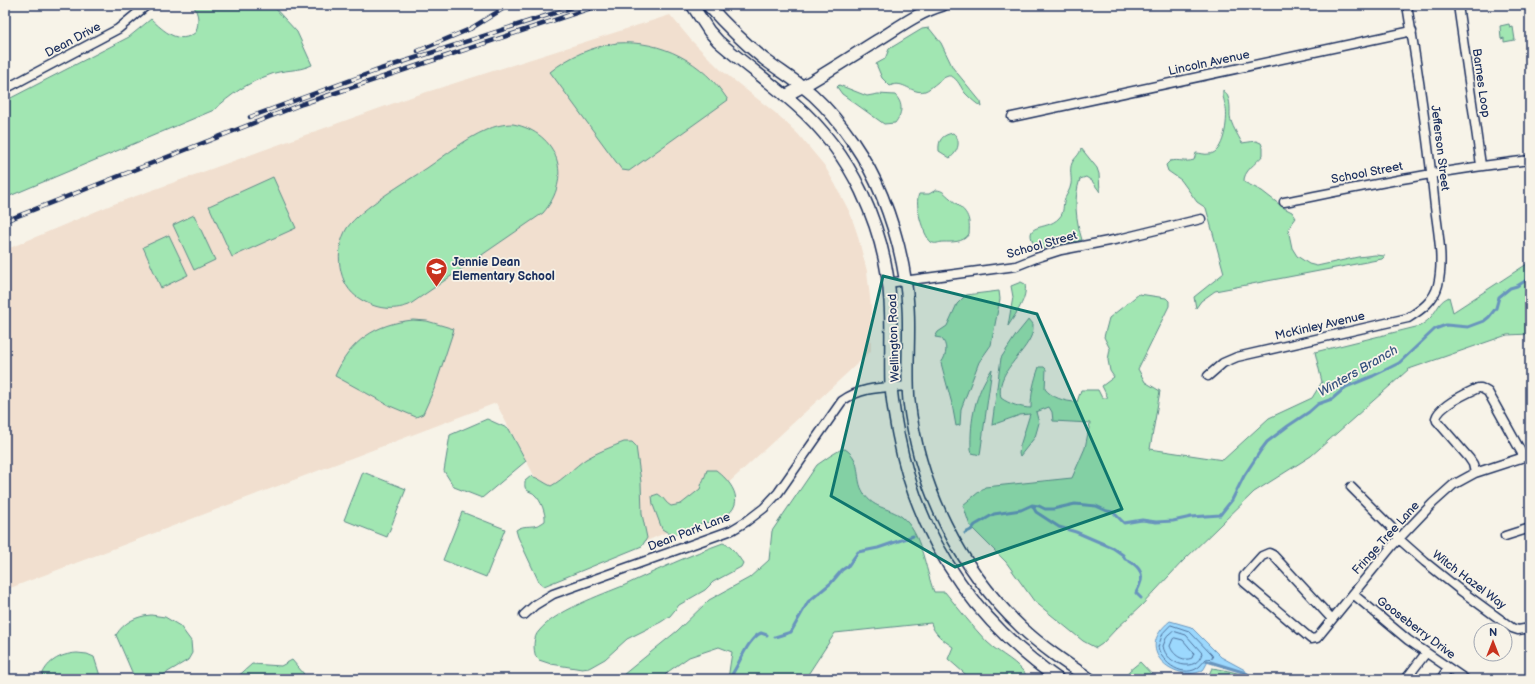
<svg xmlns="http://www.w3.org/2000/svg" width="1535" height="684" font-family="'Balsamiq Sans',sans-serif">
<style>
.built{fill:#f1dfcf}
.green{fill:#a1e6b2;stroke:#5e8a88}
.water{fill:#9cd8fd;stroke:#6894bd}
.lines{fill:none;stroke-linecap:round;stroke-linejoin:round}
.shore{stroke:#4f739e;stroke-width:1}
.stream{stroke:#6894bd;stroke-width:3}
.street-casing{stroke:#1b2f5e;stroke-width:11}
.secondary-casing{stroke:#1b2f5e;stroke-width:14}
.street{stroke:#f7f3e8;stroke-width:8}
.secondary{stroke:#f7f3e8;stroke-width:11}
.rail-casing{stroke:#1b2f5e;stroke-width:4.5}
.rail{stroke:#f7f3e8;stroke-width:3;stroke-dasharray:9;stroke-linecap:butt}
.marked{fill:#0f766e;fill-opacity:0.2;stroke:#0f766e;stroke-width:3;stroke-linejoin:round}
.labels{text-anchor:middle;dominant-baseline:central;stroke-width:3.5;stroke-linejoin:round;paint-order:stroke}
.street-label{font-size:12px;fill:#1b2f5e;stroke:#f7f3e8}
.poi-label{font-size:12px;font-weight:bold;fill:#1b2f5e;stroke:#f7f3e8;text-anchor:start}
.water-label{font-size:13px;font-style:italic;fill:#35517e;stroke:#f7f3e8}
</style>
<rect width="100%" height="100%" fill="#f7f3e8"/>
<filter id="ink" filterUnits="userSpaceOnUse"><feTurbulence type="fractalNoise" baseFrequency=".025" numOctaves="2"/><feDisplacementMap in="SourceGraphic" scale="8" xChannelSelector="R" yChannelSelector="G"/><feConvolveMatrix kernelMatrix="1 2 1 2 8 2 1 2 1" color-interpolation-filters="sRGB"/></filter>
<g filter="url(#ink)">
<!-- built -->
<path class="built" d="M670,15L691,40L721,70L778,115L798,134L824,165L835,184L850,213L857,233L867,271L871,306V351L683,525L583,569L496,403L5,590V250L111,205L408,98Z"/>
<!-- green -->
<path class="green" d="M193,5H272L297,32L312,65C297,72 283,69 269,75C249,82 230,95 214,110L5,198V101L129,37L151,19C164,31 179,46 196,32C199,21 199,15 193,5Z
M1509,24L1510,28L1513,27L1515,40L1504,42V38L1501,39L1500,26Z
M929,28L941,43L953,68L981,102L982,107C976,104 970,98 965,93C961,88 958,79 951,76C944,74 932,89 925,91C912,95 903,79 890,86L882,78L876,64L885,59L889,49L922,29Z
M617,43C662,40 703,62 728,100L629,171L622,170L550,72C570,56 591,47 617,43Z
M839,85L867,96L878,94L895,95C904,104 902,114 895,123L884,124L842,94L837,87Z
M1223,90C1231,97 1230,107 1230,116C1231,125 1238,135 1242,143L1256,141L1261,143L1263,148V155C1256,164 1243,171 1244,182L1262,191L1284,208L1292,212L1296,218L1288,229L1292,248L1297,256L1309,264L1317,266L1358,257L1375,255L1385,256L1382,259L1215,291L1201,301L1196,308L1194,297L1224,273L1206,208L1197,202L1181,180L1168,171L1166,165L1170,161C1180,159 1184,163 1194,160L1196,153C1201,153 1205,155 1209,154C1224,154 1228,120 1226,108C1225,102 1222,97 1223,90Z
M513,124C559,133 573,178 543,213L409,305C392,311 376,309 360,299C337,286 334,249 347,228C361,208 406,182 427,168C446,155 465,139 486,130C495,126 503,124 513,124Z
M953,133C962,140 958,152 950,158L939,151C938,140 942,135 953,133Z
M1081,148L1097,168L1099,174L1100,192L1092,181L1086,177L1080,179C1073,200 1076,220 1082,240L1041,249L1036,248C1020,221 1046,232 1059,218C1065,212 1062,206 1065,198C1067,194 1070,190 1071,184C1072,177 1069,170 1072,163C1075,157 1080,155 1081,148Z
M273,177L296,228L232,257L209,206Z
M936,190C943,190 945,194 950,198C964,211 971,212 969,234C963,243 952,242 943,242C938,242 936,245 931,242C923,235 914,204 919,194H929Z
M194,215L215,260L194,270L173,225Z
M169,235L188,275L161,288L143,247Z
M1530,262V334L1507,335L1409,369L1311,456L1254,492L1183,561L1141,606L1116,629L1102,644L1096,648L1083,641L1034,601L1006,562L970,526L963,505L985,487L1072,478L1085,448L1090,423L1053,421L1052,412L1049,407L1036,412L1039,423L1035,437L1020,456L1019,454L1020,446L1030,414L1020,415L992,425L1001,358L1016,335L1029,319L1033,324C1033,327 1033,331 1032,334C1024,356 995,372 1001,398C1009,404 1022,408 1031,408C1031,393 1034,381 1039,367H1044L1046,369L1045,389C1051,397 1065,402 1077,402L1081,390H1098L1102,398H1108L1102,386L1114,377L1110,371L1108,360L1110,349L1104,337L1109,318L1139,294L1166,298L1169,301V306L1138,369L1145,382L1160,391L1150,449L1223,460L1269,418L1312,398L1322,382L1315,352L1420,326C1426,322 1430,319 1434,313C1440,305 1439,302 1449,297L1453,312Z
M1021,282L1025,284C1028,298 1015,315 1008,326L1013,297L1011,286Z
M999,291L1000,299L991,345L979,362L974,375L961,409L960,425L956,426L952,404L941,363C947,355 948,345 941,338L935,337L938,332L947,326L957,304L966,295Z
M413,320L427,321L454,329L435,387L423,414L416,417L390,406L335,376C350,341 375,324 413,320Z
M992,369L980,455L972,453L971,450C970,419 975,394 992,369Z
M487,419L509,429L526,461L482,498L454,487L444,471L450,435Z
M624,442H632L636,446L641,482L642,514L647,538L642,546L544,586L539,582L518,537L516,530C525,523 534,530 545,521C546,514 541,500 535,495C533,492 529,492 527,490C524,488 525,484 525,481L531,476C539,478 544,483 551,486C564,479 574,467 586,459C598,452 611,447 624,442Z
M845,449C862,460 855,476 862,490C871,509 889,507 902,517C922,533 925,569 934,592H945C959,609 972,626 987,642C1002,656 1017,660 1029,679H971L948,659L953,647C943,640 934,634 931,623L835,633L805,679H728L732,652L719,647L689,657L669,671L661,679H618L677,631L709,600L749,578L769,560L772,531L817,465L830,456L840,450Z
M707,470H716C739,488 746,510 714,522C710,523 705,522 702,523C696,525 690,529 685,532C680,534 675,534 670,534L662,529L653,505L652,496L658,494C664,497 665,503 671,506L681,504L700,489C702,481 705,478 707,470Z
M363,472L406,489L387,537L344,520Z
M462,512L505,529L486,577L443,560Z
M723,543C732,546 738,556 743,563L741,567L713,582L705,590L679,605L670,616L661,622L627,639L605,659L589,668L582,669L551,664L539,660L536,657C533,649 533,637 539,631C555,611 601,595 625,585C657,570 690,555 723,543Z
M151,615L165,617L180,626L191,641L192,653L188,660L156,679H135L116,635C124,622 137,616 151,615Z
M77,653L87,654L94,657L101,679H41C45,662 60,654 77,653Z
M292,660L304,674L299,679H235L252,664L281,666Z
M1140,662L1156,679L1128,678L1127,675L1129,671Z
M1212,668C1226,670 1240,673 1253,679H1207Z"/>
<!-- water -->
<path class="water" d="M1170,621L1191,627L1221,657L1245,670L1246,673L1208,662C1206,664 1205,668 1203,670C1181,684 1130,653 1170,621Z"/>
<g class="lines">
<!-- shore -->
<path class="shore" d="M1171,625L1189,631L1212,655L1213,658L1206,659C1204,661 1202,664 1200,666C1185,680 1161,663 1158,647L1163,633Z
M1173,631L1186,635L1202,653C1197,674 1166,665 1163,646L1167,636Z
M1175,638L1183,640L1194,653L1192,658C1183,662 1173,655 1170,646L1173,639Z"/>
<!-- stream -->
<path class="stream" d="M1032,505L1036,512L1059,527L1076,532L1113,548L1123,555L1125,559C1136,564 1145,572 1140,584C1139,588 1137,590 1136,593L1141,598
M965,533L971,530L975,525L994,514L1021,510L1032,505L1039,506L1045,509H1053L1075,504L1096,506L1107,511L1113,512L1124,523L1142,520L1156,522L1173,521L1191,517L1220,515L1232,500L1244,476L1261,450L1267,442L1288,426L1309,412L1318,404L1332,399L1346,387L1373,376L1399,363L1435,329L1446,325L1468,327L1484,321L1489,317L1496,308L1499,297L1510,288L1517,286L1530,278
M775,637L791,632L808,602L831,583L842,570L848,566L858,552L878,548L913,536
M1207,661L1246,673L1254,679
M729,679C739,666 747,639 761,633L767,635"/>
<defs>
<path id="street" d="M1458,5L1481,165
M5,89L118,29L147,5
M1012,117L1412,31
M1284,202C1366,186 1447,169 1530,160
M888,283L1016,266L1036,258L1061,250L1119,239L1201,219
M1208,376L1223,363L1237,357L1408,318C1421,310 1434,301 1438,285C1444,260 1438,232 1435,207C1428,139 1418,72 1407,5
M1475,473L1473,464L1469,458L1437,421L1436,418C1439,406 1467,393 1478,388H1481L1488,392L1524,457
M1351,487L1391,527L1399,539L1425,562L1460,590L1512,628L1518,630L1530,628
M1505,536L1530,528
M1353,594L1408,640L1465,679
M524,615L535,605L553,594L696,543L732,530L747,521L764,508L778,493L842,401C863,386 883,388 908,386
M1332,619L1273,555L1269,553L1262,556L1244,576V582L1311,639L1317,638L1392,546L1433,503L1453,485L1475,473L1530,455
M1406,679L1426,653
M1441,679L1448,668"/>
<path id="secondary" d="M692,5L709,31L718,41C743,63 770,82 795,104C822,127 846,159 861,191C877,225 888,264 890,301C892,329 890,357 891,385C892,401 895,418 898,434C918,538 973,619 1058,679
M708,5C725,24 743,42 764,59C780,71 798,82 813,95C842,122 867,159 882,196C896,231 906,269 908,307C910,338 906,370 909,401C919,487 959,568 1021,627C1042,647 1066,663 1090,679
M785,96C817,80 847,59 878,40C899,27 919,12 943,5"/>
</defs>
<!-- street casing -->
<use href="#street" class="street-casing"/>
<!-- secondary casing -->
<use href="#secondary" class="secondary-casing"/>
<!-- street -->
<use href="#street" class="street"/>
<!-- secondary -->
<use href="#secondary" class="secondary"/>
<defs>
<path id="rail" d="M418,51L470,29L509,5
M250,117L381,69L570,8
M5,221L302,104L600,5"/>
</defs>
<!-- rail casing -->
<use href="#rail" class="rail-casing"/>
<!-- rail -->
<use href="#rail" class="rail"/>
</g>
</g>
<!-- marked area -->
<path class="marked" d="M883,276L1037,314L1122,509L955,567L831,496Z"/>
<!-- icons -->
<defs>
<symbol id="school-pin" viewBox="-11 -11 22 30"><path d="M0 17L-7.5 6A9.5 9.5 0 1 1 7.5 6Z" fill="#c8321e" stroke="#f7f3e8"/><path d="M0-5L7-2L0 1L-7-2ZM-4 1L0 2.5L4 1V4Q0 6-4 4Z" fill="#fff"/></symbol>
</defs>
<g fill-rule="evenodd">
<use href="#school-pin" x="424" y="256" width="25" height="34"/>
</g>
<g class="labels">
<!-- street labels -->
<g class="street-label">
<text transform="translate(73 40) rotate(-28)">Dean Drive</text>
<text transform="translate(1209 63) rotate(-12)">Lincoln Avenue</text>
<text transform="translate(1481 83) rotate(82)">Barnes Loop</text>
<text transform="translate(1440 148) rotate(83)">Jefferson Street</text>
<text transform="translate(1367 173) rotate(-11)">School Street</text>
<text transform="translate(1042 245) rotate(-16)">School Street</text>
<text transform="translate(1320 326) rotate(-13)">McKinley Avenue</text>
<text transform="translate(894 338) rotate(-92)">Wellington Road</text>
<text transform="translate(689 532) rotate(-21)">Dean Park Lane</text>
<text transform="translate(1386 538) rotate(-48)">Fringe Tree Lane</text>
<text transform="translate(1469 580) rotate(37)">Witch Hazel Way</text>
<text transform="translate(1416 628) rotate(37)">Gooseberry Drive</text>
</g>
<!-- poi labels -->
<g class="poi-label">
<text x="452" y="262">Jennie Dean<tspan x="452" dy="14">Elementary School</tspan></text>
</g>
<!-- water labels -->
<g class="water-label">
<text transform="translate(1358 371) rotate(-30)">Winters Branch</text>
</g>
</g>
<!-- margin -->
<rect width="1535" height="684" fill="none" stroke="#f7f3e8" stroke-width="20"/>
<rect x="10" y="10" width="1515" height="664" fill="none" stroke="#1b2f5e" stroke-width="1.5" filter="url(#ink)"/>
<!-- north arrow -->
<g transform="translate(1493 642)"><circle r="19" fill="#f7f3e8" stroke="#9fa5b1"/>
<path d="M0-3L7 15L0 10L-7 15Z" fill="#c8321e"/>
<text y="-6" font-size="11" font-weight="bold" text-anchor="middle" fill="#1b2f5e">N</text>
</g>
</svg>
